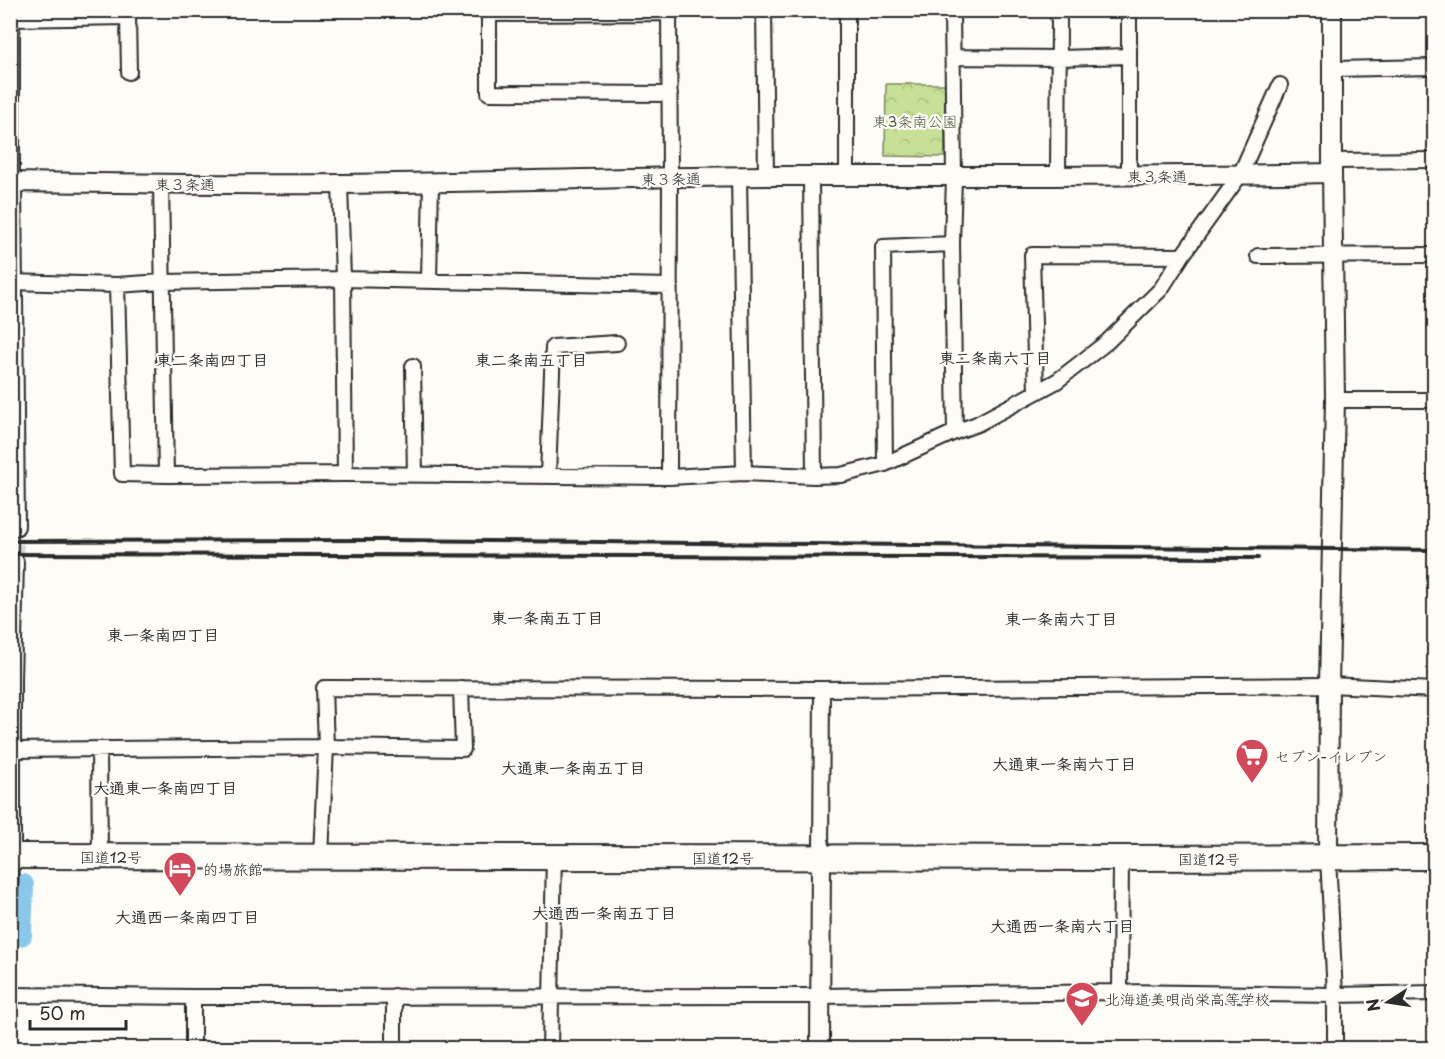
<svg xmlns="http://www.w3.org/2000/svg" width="1445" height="1059" font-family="'Playpen Sans','Klee One',sans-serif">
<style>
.park{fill:url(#park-crowns);stroke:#788660;stroke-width:1.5}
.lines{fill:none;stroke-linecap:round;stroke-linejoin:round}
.river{stroke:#8ac8ea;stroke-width:22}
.tertiary-tunnel{stroke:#d3d2ce;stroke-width:18;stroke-dasharray:18 9;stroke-linecap:butt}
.minor-casing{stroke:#2b2b2b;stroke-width:18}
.tertiary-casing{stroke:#2b2b2b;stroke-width:22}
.trunk-casing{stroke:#2b2b2b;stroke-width:28}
.minor{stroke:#fdfcf7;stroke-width:14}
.tertiary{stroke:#fdfcf7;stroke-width:18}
.trunk{stroke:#fdfcf7;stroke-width:24}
.rail{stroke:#2b2b2b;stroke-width:4}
.labels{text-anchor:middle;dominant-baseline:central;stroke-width:4.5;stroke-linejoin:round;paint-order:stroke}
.park-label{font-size:15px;fill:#525846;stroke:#fdfcf7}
.street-label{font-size:15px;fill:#2b2b2b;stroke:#fdfcf7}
.poi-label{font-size:15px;fill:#2b2b2b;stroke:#fdfcf7;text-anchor:start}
.neighbourhood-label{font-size:16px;font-weight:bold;fill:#2b2b2b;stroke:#fdfcf7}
</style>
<defs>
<pattern id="park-crowns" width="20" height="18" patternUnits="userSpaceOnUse" patternTransform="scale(1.5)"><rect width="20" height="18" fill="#c6e096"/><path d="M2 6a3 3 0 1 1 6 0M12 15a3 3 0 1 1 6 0" fill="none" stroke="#aac081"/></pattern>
</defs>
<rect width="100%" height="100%" fill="#fdfcf7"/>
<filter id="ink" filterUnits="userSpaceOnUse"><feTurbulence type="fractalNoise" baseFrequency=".0167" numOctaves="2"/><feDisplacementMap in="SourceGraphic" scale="12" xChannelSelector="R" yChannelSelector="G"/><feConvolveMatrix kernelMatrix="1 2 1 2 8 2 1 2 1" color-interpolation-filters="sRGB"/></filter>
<g filter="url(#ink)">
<!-- park -->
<path class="park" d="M886,84H945V157L885,156Z"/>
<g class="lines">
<!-- river -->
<path class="river" d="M21,935L23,885"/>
<!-- tertiary-tunnel -->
<path class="tertiary-tunnel" d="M14,562L15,526"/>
<defs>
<path id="minor" d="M489,10V93L670,94
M669,10L670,177L669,477
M764,10L766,176
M952,10L954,177L952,244L955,432
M1057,10L1059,21L1058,176
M489,14L669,13
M128,17L129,72
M10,19L128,17V10
M953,57L1059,58L1129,56
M1332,69L1434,67
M1332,161L1434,160
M1129,175V10
M739,177L744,473
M811,177L814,476
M847,177V10
M12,182V10
M161,184L166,475
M340,184L343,279L345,474
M1258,256L1434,255
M429,281L431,182
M10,282L117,285L163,282L343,279L670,286
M117,285L122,474L166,475L345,474L669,477L744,473L814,476L841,475L885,464L955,432L977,424L1057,381L1107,342L1161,289L1182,256L1240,175L1280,85
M413,366L415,475
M1036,392L1032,255L1182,256
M1335,400H1434
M885,464L883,247L952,244
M548,476L553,347L617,343
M99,749L100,856
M10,750L326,747L324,688L822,689L1329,685L1434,690
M321,856L326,747L463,749L461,688
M1328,857L1335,995V1048
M821,858L822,689
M10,895L11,856
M1120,992L1121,858
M10,995L193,997L820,996L1120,992L1335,995L1434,993
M394,996V1048
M193,997V1048
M550,1048L554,856"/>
<path id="tertiary" d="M10,182C121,183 232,185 343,184C484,182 626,177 767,176C956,176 1144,177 1332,173
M12,182L15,526
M11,856V679L14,562
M1328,857L1329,685L1335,400L1332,173V10
M820,1048L821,858"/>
<path id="trunk" d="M10,856L1121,858L1434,857"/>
</defs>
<!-- minor casing -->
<use href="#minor" class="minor-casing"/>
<!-- tertiary casing -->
<use href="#tertiary" class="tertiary-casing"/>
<!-- trunk casing -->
<use href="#trunk" class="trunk-casing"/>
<!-- minor -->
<use href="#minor" class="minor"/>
<!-- tertiary -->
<use href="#tertiary" class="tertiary"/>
<!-- trunk -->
<use href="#trunk" class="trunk"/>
<!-- rail -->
<path class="rail" d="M10,541L385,540L1434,550
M10,554L1258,558"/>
</g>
</g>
<!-- icons -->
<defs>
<symbol id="supermarket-pin" viewBox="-11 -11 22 30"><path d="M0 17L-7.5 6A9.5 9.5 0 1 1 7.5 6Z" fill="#d1495b" stroke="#fdfcf7"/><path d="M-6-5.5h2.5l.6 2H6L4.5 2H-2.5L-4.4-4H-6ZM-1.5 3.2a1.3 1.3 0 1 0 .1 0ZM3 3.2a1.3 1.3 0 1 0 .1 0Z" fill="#fff"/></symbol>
<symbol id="hotel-pin" viewBox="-11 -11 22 30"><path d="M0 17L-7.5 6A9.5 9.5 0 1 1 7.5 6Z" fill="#d1495b" stroke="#fdfcf7"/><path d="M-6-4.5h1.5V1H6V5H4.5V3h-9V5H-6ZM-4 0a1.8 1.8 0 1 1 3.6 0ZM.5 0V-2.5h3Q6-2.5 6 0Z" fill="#fff"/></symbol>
<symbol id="school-pin" viewBox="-11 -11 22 30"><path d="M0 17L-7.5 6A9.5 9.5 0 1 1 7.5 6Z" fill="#d1495b" stroke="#fdfcf7"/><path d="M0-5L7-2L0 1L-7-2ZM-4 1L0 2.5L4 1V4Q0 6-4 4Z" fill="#fff"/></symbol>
</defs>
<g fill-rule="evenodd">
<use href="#supermarket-pin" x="1233" y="736" width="38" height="52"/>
<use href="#hotel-pin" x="161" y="849" width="38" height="52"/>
<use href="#school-pin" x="1063" y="979" width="38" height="52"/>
</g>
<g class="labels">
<!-- park labels -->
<g class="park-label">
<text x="915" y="120">東3条南公園</text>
</g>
<!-- street labels -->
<g class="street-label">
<text x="1157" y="175">東３条通</text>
<text transform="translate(671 178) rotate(-1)">東３条通</text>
<text x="185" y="183">東３条通</text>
<text x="111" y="856">国道12号</text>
<text x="723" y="857">国道12号</text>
<text x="1209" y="858">国道12号</text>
</g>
<!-- poi labels -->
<g class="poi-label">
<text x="1275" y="755">セブン-イレブン</text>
<text x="203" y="868">的場旅館</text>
<text x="1105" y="998">北海道美唄尚栄高等学校</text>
</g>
<!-- neighbourhood labels -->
<g class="neighbourhood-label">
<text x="995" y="357">東二条南六丁目</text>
<text x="212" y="359">東二条南四丁目</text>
<text x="531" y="359">東二条南五丁目</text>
<text x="547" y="617">東一条南五丁目</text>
<text x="1061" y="618">東一条南六丁目</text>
<text x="163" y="634">東一条南四丁目</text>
<text x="1064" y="763">大通東一条南六丁目</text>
<text x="573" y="767">大通東一条南五丁目</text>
<text x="165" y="787">大通東一条南四丁目</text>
<text x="604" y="912">大通西一条南五丁目</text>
<text x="187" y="916">大通西一条南四丁目</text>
<text x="1062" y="925">大通西一条南六丁目</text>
</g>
</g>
<!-- margin -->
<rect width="1445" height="1059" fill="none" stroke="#fdfcf7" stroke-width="36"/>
<rect x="18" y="18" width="1409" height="1023" fill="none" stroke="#2b2b2b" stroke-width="2" filter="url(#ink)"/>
<!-- north arrow -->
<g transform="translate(1388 1002) rotate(258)" stroke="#fdfcf7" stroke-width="4.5" paint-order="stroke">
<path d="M0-4.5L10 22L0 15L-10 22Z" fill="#2b2b2b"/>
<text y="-9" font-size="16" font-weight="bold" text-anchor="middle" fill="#2b2b2b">N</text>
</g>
<!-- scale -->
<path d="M30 1020v9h96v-9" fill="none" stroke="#2b2b2b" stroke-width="3"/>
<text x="39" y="1020" font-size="18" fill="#2b2b2b" stroke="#fdfcf7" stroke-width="4.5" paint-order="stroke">50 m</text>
</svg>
